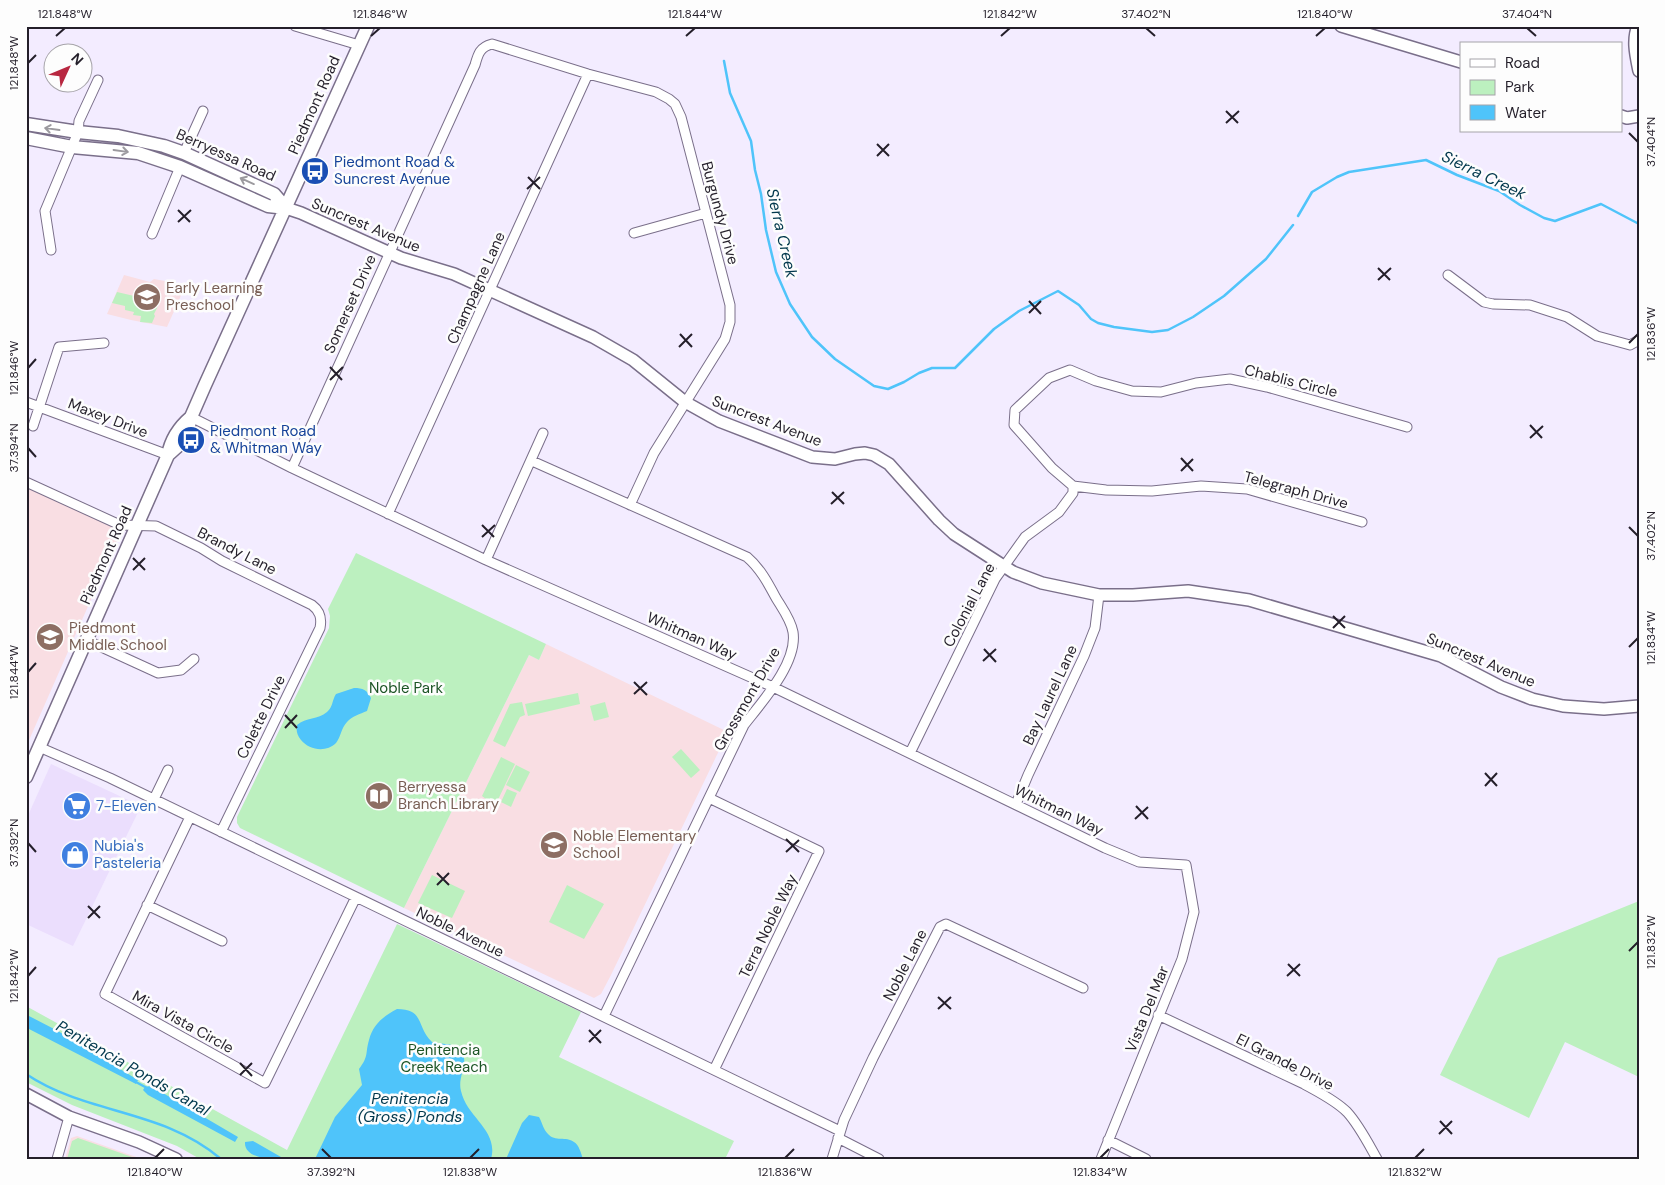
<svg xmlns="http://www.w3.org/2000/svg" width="1665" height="1185" font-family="'DM Sans',sans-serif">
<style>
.built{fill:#ebdefd}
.education{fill:#f9dee3}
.green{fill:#bcf0bf}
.water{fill:#4fc4fa}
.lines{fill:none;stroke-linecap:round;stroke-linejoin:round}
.stream{stroke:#4fc4fa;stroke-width:2.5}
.minor-casing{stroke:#7a6f8a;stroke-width:11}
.tertiary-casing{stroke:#7a6f8a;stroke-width:14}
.secondary-casing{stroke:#7a6f8a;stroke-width:15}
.minor{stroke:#fff;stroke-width:9}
.tertiary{stroke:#fff;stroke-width:11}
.secondary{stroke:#fff;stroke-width:12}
.oneway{stroke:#9c9a9f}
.ticks{fill:none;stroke:#241f2a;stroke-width:2}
.labels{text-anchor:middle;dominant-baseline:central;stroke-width:5;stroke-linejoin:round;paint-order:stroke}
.street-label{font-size:15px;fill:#241f2a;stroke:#fdfdfd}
.transit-label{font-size:15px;fill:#164399;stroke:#fdfdfd;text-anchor:start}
.education-label{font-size:15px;fill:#785e54;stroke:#fdfdfd;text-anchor:start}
.park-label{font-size:15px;fill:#1c5425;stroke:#fdfdfd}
.shop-label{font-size:15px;fill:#366cbe;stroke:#fdfdfd;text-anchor:start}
.water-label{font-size:16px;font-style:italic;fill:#02384d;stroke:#fdfdfd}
.neatline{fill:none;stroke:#241f2a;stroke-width:2}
.ticks-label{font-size:12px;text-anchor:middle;fill:#241f2a}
</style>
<rect width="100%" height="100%" fill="#f3ecff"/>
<!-- built -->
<path class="built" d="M51,764L141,806L73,946L26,924V820Z"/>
<!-- education -->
<path class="education" d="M124,275L150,282L154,279L181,284L183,291L167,327L131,320L107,314Z
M26,486L123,527L26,747Z
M546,644L728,732L611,975L601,994L594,998L404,908L529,655L539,660Z
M77,1136L142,1159H65L71,1138Z"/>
<!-- green -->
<path class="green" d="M117,292L160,302L154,314L155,316L152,323L140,322L141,316L133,315L134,312L125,310V306L112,303Z
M356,553L546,644L539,660L529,655L404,908L240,828L237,823V817L329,628L330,616L328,609Z
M578,693L580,704L528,716L525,704Z
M522,702L525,715L520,717L505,747L493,741L510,704Z
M605,702L609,717L594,721L590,706Z
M681,749L700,770L691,778L672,757Z
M501,757L515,764L495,806L482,796Z
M516,765L530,772L520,792L506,785Z
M507,789L517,793L511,807L501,802Z
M432,875L465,891L452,918L418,903Z
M567,885L604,904L584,939L549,922Z
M1639,901V1077L1565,1042L1529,1118L1440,1075L1498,958Z
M397,924L581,1012L559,1057L734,1141L725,1159H200L177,1146L72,1105L26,1082V1006L287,1150Z
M78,1138L135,1158L67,1159L72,1141Z"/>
<!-- water -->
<path class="water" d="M354,688C363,688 367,690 371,698L367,711C360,714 352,716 347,722C341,728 341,737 336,743C326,753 309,750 301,740C297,735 296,731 297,725C306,717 318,720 327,712C333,707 332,700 336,694Z
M397,1009C425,1009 416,1027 432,1042C441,1045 455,1042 461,1051C470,1062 457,1077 461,1091C467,1118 499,1130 491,1159H315L335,1117L362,1085L359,1069C369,1056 365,1054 369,1040C373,1024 384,1016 397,1009Z
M29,1016L58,1031L138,1080L136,1084L29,1029L26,1025V1017Z
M151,1086L238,1137L235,1142L148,1095L143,1090L145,1087Z
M529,1115L539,1117C542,1122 543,1129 548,1134C555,1142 566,1136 574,1142C579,1145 581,1153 583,1159H506L522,1123Z
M253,1141L281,1157L280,1159C269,1159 244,1158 245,1142Z"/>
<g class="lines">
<!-- stream -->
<path class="stream" d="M724,61L730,93L751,141L755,170L761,194L766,230L776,272L790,304L812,337L835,359L874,386L888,389L904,382L919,373L932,368H955L994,329L1019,311L1058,291L1079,305L1091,319L1098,323L1114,327L1152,332L1168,330L1193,317L1224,296L1266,259L1293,225
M1298,216L1312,192L1337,177L1349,172L1426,160L1457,175L1499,191L1520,205L1544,218L1555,221L1601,204L1639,224
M26,1074C87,1115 163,1109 221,1159
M134,1081L147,1088"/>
<defs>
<path id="minor" d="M295,26L359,45
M184,153L203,111
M634,233L706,213
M152,234L180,167
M51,250L45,211L78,132L79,121L98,80
M1448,275L1484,302L1493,304L1530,305L1567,317L1597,336L1630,345L1639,340
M26,402L168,455
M191,417L292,468L486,560L773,687L1105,848L1139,862L1186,865L1194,912L1182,959L1101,1159
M33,426L59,347L104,343
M532,461L747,557C760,568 768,583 776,598C782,608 791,620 793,632C798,663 761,703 744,725L604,1016
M292,468L475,65C478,54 480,47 492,44L588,74L656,92L669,99L675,104L681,117L730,305V322L725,339L654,453L630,505
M26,482L120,525L156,526L201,548L222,561L312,605C320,611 322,618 320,628L221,832
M1073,486L1052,468L1014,425L1015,410L1049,378L1070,370L1096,381L1132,391L1161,392L1196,383L1230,379L1267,387L1407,427
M1073,486L1106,490L1152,491L1201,486L1247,489L1362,522
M388,514L588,74
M486,560L543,433
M86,640L158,673L181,670L194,659
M39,747L110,778L840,1131
M910,753L995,579L1025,537L1059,512L1073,493V486
M709,798L819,851L714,1070
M154,799L168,770
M1016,804L1028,775L1084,656L1095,628L1099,595
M190,817L105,994L265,1083L356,897
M147,905L222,941
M1158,1015L1304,1084C1318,1092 1335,1100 1347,1112C1359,1125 1368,1143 1377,1159
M838,1138L879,1159
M1108,1140L1146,1159
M57,1159L69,1117
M832,1159L844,1120L873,1058L940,927L946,924L1083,988"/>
<path id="tertiary" d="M1341,26L1461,62
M1638,26C1632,40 1636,56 1639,71
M1621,116L1627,118L1639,116
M286,208L301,213L401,258L454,274L593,337L633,360L685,402L719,421L812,457L835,459L855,454L865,453L874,455L889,464L939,520L954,534L1013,572L1042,583L1099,595H1133L1188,591L1249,600L1441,656L1501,687L1532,699L1563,706L1604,709L1639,706
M26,1094L69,1117L139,1142L176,1159"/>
<path id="secondary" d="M26,124L78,132L118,136L164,146L184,153L274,194L286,208
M26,138L72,147L138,153L180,167L268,206L286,208
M168,455L178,446L188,430L191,417L205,385L368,26
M26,777L168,455C171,439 178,428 191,417"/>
</defs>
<!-- minor casing -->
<use href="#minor" class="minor-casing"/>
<!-- tertiary casing -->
<use href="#tertiary" class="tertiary-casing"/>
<!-- secondary casing -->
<use href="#secondary" class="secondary-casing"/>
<!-- minor -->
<use href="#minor" class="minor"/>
<!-- tertiary -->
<use href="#tertiary" class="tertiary"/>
<!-- secondary -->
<use href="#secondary" class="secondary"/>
</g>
<!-- one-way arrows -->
<defs><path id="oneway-shaft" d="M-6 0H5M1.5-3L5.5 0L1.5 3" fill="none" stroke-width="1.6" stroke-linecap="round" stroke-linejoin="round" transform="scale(1.25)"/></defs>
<g class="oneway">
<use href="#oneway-shaft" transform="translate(52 129) rotate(-172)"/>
<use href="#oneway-shaft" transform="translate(121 151) rotate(8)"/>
<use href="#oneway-shaft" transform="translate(247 181) rotate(-156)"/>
</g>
<!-- ticks -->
<path class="ticks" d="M1146,28L1155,36M1527,28L1536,36M56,36L65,28M371,36L380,28M686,36L695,28M1001,36L1010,28M1316,36L1325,28M28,63L36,55M1226,111L1238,123M1226,123L1239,111M1629,133L1638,142M877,144L889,156M877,156L889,144M528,177L540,189M527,189L540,177M178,210L190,222M178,222L191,210M1378,268L1390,280M1378,280L1391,268M1029,301L1041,314M1029,313L1041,301M680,334L692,347M1629,343L1638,334M679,347L692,334M330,367L342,380M28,368L36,359M330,380L343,367M1530,425L1542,438M1530,438L1543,426M28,448L36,457M1181,458L1193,471M1181,471L1193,459M832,492L844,504M831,504L844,492M482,525L494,537M1629,527L1638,536M482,537L495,525M133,558L145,570M133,570L145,558M1333,616L1345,628M1333,628L1345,616M1629,647L1638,638M984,649L996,662M983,661L996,649M28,672L36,663M634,682L647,695M634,694L647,682M285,715L297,728M285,728L297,715M1485,773L1497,786M1485,786L1497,773M1136,806L1148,819M1135,819L1148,807M786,839L799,852M28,843L36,852M786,852L799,840M437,873L449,885M437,885L449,873M88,906L100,918M88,918L100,906M1629,951L1638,942M1288,964L1300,976M28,976L36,967M1287,976L1300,964M938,997L951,1009M938,1009L951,997M589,1030L601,1043M589,1042L601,1030M240,1063L252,1076M240,1075L252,1063M1440,1121L1452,1134M1439,1134L1452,1121M322,1149L331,1158M155,1158L164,1149M470,1158L479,1149M785,1158L794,1149M1100,1158L1109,1149M1415,1158L1424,1149"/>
<!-- icons -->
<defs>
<symbol id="bus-disc" viewBox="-11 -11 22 22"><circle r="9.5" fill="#1a4fb4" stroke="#fdfdfd"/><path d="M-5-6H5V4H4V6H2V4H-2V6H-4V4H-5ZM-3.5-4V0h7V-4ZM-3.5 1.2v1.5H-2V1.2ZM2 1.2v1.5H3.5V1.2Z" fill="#fff"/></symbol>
<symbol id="school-disc" viewBox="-11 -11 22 22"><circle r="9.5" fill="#8d6e63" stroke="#fdfdfd"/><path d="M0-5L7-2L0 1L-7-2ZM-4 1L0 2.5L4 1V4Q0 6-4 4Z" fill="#fff"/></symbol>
<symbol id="library-disc" viewBox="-11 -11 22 22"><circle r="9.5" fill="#8d6e63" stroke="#fdfdfd"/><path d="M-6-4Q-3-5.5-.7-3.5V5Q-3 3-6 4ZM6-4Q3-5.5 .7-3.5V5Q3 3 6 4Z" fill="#fff"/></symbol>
<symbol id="supermarket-disc" viewBox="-11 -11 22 22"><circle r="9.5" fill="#3f7fe0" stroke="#fdfdfd"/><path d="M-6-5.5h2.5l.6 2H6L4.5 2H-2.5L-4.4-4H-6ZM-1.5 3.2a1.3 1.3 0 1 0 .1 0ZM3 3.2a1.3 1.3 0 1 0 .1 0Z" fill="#fff"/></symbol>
<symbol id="shop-disc" viewBox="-11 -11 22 22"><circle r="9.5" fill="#3f7fe0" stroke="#fdfdfd"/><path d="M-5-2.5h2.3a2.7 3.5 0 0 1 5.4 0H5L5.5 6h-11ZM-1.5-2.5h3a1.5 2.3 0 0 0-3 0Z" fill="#fff"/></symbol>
</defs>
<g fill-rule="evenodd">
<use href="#bus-disc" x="299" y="155" width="32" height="32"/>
<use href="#school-disc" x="131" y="281" width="32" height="32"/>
<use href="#bus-disc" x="175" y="424" width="32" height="32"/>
<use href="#school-disc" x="34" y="621" width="32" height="32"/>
<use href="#library-disc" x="363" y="780" width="32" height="32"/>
<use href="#supermarket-disc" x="61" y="790" width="32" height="32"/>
<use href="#school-disc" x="538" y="829" width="32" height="32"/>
<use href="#shop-disc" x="59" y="839" width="32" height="32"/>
</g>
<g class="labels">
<!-- street labels -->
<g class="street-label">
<text transform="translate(314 105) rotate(-66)">Piedmont Road</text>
<text transform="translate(226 155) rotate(24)">Berryessa Road</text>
<text transform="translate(720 213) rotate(75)">Burgundy Drive</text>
<text transform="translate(366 225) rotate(23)">Suncrest Avenue</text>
<text transform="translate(476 288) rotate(-66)">Champagne Lane</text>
<text transform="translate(350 304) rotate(-66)">Somerset Drive</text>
<text transform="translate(1291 381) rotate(14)">Chablis Circle</text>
<text transform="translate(108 418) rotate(21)">Maxey Drive</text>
<text transform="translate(767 421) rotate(21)">Suncrest Avenue</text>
<text transform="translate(1296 490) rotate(15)">Telegraph Drive</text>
<text transform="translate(237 551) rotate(27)">Brandy Lane</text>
<text transform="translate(106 555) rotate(-66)">Piedmont Road</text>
<text transform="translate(969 605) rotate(-62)">Colonial Lane</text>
<text transform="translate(692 636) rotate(24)">Whitman Way</text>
<text transform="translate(1481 660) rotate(23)">Suncrest Avenue</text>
<text transform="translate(1050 695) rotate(-65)">Bay Laurel Lane</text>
<text transform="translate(747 699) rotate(-60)">Grossmont Drive</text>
<text transform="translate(261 717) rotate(-64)">Colette Drive</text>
<text transform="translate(1059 810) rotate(26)">Whitman Way</text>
<text transform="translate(768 926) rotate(-64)">Terra Noble Way</text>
<text transform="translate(460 932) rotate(26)">Noble Avenue</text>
<text transform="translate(905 965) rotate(-63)">Noble Lane</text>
<text transform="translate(1147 1009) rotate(-68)">Vista Del Mar</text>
<text transform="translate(183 1022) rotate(29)">Mira Vista Circle</text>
<text transform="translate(1285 1062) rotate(27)">El Grande Drive</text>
</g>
<!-- transit labels -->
<g class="transit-label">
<text x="334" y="162">Piedmont Road &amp;<tspan x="334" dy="17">Suncrest Avenue</tspan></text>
<text x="210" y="431">Piedmont Road<tspan x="210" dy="17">&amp; Whitman Way</tspan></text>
</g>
<!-- education labels -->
<g class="education-label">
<text x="166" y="288">Early Learning<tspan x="166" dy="17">Preschool</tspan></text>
<text x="69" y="628">Piedmont<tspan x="69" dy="17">Middle School</tspan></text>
<text x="398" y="787">Berryessa<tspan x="398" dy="17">Branch Library</tspan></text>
<text x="573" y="836">Noble Elementary<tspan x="573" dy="17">School</tspan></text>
</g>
<!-- park labels -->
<g class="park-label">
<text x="406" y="688">Noble Park</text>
<text x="444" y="1050">Penitencia<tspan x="444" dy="17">Creek Reach</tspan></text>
</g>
<!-- shop labels -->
<g class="shop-label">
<text x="96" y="806">7-Eleven</text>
<text x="94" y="846">Nubia's<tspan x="94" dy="17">Pasteleria</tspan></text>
</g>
<!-- water labels -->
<g class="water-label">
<text transform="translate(1484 175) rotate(26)">Sierra Creek</text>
<text transform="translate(782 233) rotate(77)">Sierra Creek</text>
<text transform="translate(133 1068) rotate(30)">Penitencia Ponds Canal</text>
<text x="410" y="1098">Penitencia<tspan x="410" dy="18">(Gross) Ponds</tspan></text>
</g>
</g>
<!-- border -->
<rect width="1665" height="1185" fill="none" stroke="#fdfdfd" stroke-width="55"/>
<!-- legend -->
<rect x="1460" y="42" width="162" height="90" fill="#fdfdfd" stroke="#a6a4a9"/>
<rect x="1470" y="59" width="25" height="8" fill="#ffffff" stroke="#a6a4a9"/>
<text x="1505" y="68" font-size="15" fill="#241f2a">Road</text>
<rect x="1470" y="80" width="25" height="15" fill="#bcf0bf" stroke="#a6a4a9"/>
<text x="1505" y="92" font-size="15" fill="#241f2a">Park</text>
<rect x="1470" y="105" width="25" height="15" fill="#4fc4fa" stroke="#a6a4a9"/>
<text x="1505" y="118" font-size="15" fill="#241f2a">Water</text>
<!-- north arrow -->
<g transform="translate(68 68) rotate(46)"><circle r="24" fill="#fdfdfd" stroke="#a6a4a9"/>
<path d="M0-4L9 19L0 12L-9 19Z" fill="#b82740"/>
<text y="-8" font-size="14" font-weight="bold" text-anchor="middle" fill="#241f2a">N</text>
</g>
<rect x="28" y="28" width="1610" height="1130" class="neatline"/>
<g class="ticks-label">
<text x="65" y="18">121.848°W</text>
<text x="380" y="18">121.846°W</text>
<text x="695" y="18">121.844°W</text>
<text x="1010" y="18">121.842°W</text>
<text x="1146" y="18">37.402°N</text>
<text x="1325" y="18">121.840°W</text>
<text x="1527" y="18">37.404°N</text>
<text transform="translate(14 63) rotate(-90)" y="4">121.848°W</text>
<text transform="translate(1651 142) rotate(-90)" y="4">37.404°N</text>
<text transform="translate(1651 334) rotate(-90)" y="4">121.836°W</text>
<text transform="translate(14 368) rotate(-90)" y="4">121.846°W</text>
<text transform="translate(14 448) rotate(-90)" y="4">37.394°N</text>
<text transform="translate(1651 536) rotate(-90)" y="4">37.402°N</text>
<text transform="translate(1651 638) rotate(-90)" y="4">121.834°W</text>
<text transform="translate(14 672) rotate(-90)" y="4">121.844°W</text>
<text transform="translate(14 843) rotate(-90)" y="4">37.392°N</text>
<text transform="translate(1651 942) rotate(-90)" y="4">121.832°W</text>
<text transform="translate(14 976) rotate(-90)" y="4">121.842°W</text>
<text x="155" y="1176">121.840°W</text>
<text x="331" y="1176">37.392°N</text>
<text x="470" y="1176">121.838°W</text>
<text x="785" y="1176">121.836°W</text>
<text x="1100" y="1176">121.834°W</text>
<text x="1415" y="1176">121.832°W</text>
</g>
</svg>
